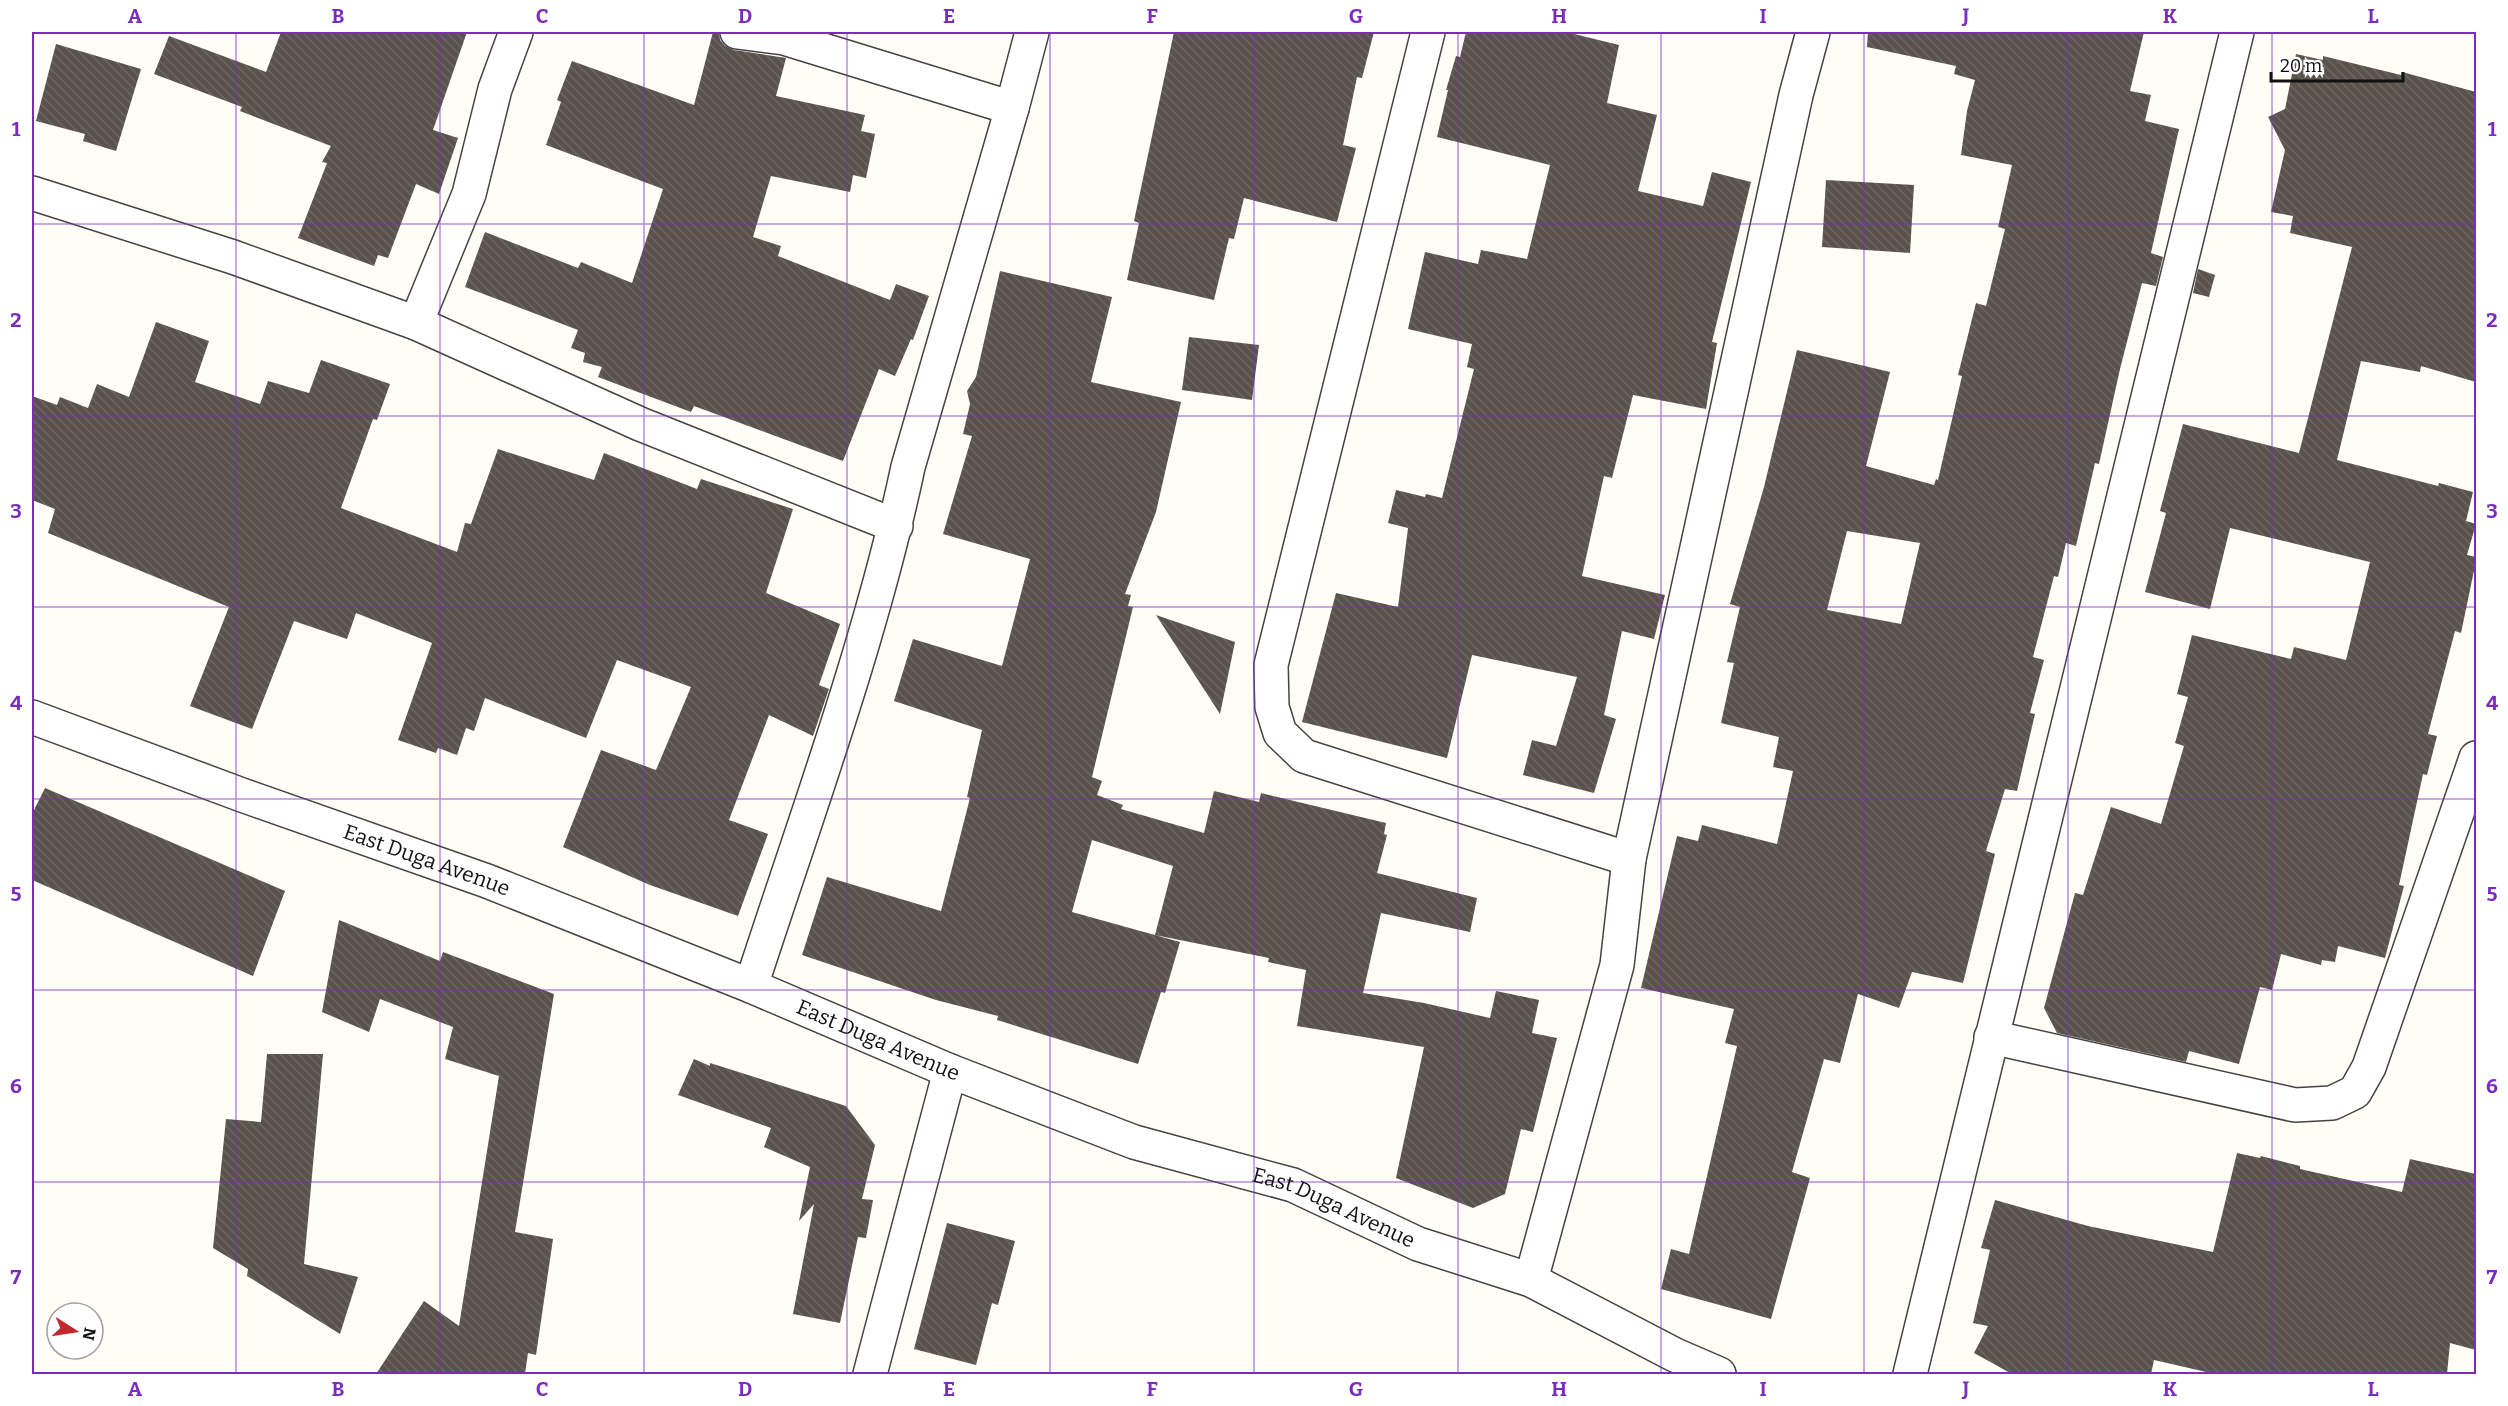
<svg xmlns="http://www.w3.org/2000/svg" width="2508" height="1406" font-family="Bitter,serif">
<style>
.building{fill:url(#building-back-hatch);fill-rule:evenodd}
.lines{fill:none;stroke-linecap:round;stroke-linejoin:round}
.minor-casing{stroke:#444;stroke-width:36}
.minor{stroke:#fff;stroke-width:33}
.grid{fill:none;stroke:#7b2cbf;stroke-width:1.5;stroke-opacity:0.55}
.labels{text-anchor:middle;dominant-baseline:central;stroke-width:6;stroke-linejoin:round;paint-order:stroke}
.street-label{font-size:21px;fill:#111;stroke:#fff}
.neatline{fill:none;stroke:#7b2cbf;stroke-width:2}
.grid-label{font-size:20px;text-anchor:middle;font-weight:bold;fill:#7b2cbf}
</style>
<defs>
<pattern id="building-back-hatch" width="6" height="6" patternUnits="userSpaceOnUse" patternTransform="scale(1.5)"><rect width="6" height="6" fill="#5a524d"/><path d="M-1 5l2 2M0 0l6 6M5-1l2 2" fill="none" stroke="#6d6662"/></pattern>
</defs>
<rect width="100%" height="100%" fill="#fffdf5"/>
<!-- building -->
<path class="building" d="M281,32H467L433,130L458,138L439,194L416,184L388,258L378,255L374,266L298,238L327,163L322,162L331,146L240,111L242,107L154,74L169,36L266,72Z
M713,32H719L720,40L725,46L734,50L786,58L776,96L865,115L861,131L875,134L866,178L853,175L850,192L771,176L753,237L781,246L778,256L890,300L896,284L929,296L913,340L911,339L895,376L879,369L843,461L694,406L691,412L598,377L602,367L583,362L585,353L571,348L578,330L465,287L485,232L578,268L581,262L632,283L663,189L546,145L561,102L557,100L572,61L694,105Z
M1174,32H1374L1362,78L1357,77L1343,145L1356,148L1337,222L1244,198L1234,239L1229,238L1214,300L1127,280L1139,223L1134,221Z
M1466,32H1566L1619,45L1607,103L1657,115L1638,191L1703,206L1712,172L1751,182L1712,342L1717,343L1706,409L1633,395L1612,478L1604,476L1582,576L1665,595L1654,639L1622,631L1604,715L1616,719L1594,793L1523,775L1532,740L1556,746L1577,677L1472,655L1447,758L1302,722L1336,593L1398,607L1408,528L1388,523L1396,490L1425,497L1426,494L1442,498L1474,369L1467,367L1472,344L1408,329L1425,252L1478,264L1481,250L1527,259L1550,165L1437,137L1448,90H1446L1456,56L1460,57Z
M1868,32H2144L2130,91L2151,95L2145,121L2179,129L2151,253L2163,257L2156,286L2142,283L2120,369L2099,464L2095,463L2076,546L2066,543L2058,577L2054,576L2033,657L2044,660L2030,713L2035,714L2017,791L2005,789L1986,851L1995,854L1963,983L1912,972L1899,1008L1858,994L1840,1063L1824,1059L1792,1172L1810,1178L1771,1319L1661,1289L1671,1249L1689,1254L1737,1046L1725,1043L1734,1009L1641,988L1677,836L1698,841L1702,825L1777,844L1793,771L1773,767L1779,737L1721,723L1734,663L1727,662L1740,607L1730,604L1764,487L1797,350L1890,372L1866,466L1934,485L1936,479L1938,480L1962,376L1958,375L1976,303L1986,306L2005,229L1998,227L2012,165L1961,155L1967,111L1975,80L1954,74L1956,66L1867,47ZM1847,531L1920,543L1901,624L1827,610Z
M56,44L141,69L116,151L83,141L85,134L36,121Z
M2296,54L2323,60V56L2401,75L2402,72L2476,92V382L2421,366L2420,372L2361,361L2337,460L2438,486L2439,483L2473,492L2466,521L2476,524L2467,555L2476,557V561L2461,633L2455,631L2428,734L2437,736L2427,775L2423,774L2399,885L2404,886L2385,958L2338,946L2335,962L2322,960L2321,965L2281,954L2272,990L2260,987L2239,1064L2189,1051L2186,1062L2057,1033L2044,1008L2075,893L2083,895L2111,807L2161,824L2184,746L2175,743L2188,697L2177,694L2192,635L2291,659L2294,647L2346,660L2370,562L2230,528L2210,609L2145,592L2166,513L2160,511L2183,424L2299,453L2352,247L2290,233L2293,216L2271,212L2285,150L2268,117L2285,109Z
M1826,180L1914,185L1910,253L1822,247Z
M2198,269L2215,275L2209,297L2193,293Z
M1000,271L1112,297L1091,382L1181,402L1156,512L1125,594L1131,595L1128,606L1133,607L1092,777L1102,781L1097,795L1123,805L1121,809L1204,833L1214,791L1259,802L1261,793L1386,823L1384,834L1387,835L1377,873L1477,898L1470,932L1381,913L1363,993L1424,1003L1490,1018L1496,991L1539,1000L1532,1033L1557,1038L1533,1132L1521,1129L1505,1194L1473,1208L1396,1178L1424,1047L1297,1026L1306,970L1268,962L1269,958L1155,935L1173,866L1092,840L1072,912L1180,942L1165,993L1161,992L1138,1064L997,1020L998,1016L936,1000L802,955L827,877L941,911L970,798L967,797L982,730L894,701L913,639L1002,666L1030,559L943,534L972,436L963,434L970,404L967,391L976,377Z
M156,322L209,341L195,382L260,404L268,381L309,393L321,360L390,384L377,420L373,419L341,508L457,552L465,523L471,524L498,449L594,480L604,453L697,489L701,479L793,509L766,593L840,624L819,685L829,689L813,736L769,715L729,820L768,834L738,916L650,885L563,847L601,750L656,770L691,687L617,660L586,738L485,698L474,731L466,728L457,755L438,748L436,753L398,740L432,643L356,613L347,639L294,621L252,729L190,706L229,607L48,533L55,509L32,500V396L57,405L60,397L88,408L97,384L129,397Z
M1189,337L1259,345L1252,400L1182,390Z
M1156,615L1235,642L1220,714Z
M45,788L285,891L253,976L32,880V814Z
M339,920L440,961L443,952L554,994L515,1232L553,1239L536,1355L528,1353L525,1374H376L424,1301L459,1326L499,1076L445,1059L453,1027L380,999L369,1032L322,1012Z
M267,1054H323L304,1264L358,1277L340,1334L247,1276L248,1269L213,1248L226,1119L261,1122Z
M694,1059L710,1066V1063L846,1106L875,1145L862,1199L873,1200L866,1238L858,1237L840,1323L793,1314L814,1204L799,1221L810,1167L764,1147L771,1128L678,1095Z
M2237,1153L2260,1158L2261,1156L2300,1166V1169L2402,1192L2410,1159L2476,1174V1350L2450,1343L2447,1374H2215L2154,1360L2151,1374H2012L1974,1353L1988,1326L1973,1323L1990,1250L1981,1248L1995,1200L2088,1226L2213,1252Z
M947,1223L1015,1241L998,1305L992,1303L976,1365L914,1349Z"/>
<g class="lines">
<defs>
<g id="minor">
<path d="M737,32L784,38L1012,108"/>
<path d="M1428,32L1271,665L1272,707L1280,733L1304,756L1629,859"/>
<path d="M32,193L233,257L416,323L640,424L896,526"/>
<path d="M416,323L469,194L495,89L516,32"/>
<path id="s1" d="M32,717L242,795L487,881L751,986L950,1071L1134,1142L1293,1185L1418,1244L1531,1280L1675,1355L1719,1374"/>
<path d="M751,986C806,816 871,642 908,467L1012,108L1032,32"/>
<path d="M1991,1037L2295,1105L2332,1103L2355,1092L2369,1067L2476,758"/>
<path d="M1531,1280L1617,965L1629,859L1796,95L1813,32"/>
<path d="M870,1374L950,1071"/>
<path d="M1910,1374L2237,32"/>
</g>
</defs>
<!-- minor casing -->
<use href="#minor" class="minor-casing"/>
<!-- minor -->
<use href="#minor" class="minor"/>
</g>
<!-- grid -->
<path class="grid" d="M236,32V1374M440,32V1374M644,32V1374M847,32V1374M1050,32V1374M1254,32V1374M1458,32V1374M1661,32V1374M1864,32V1374M2068,32V1374M2272,32V1374M32,224H2476M32,416H2476M32,607H2476M32,799H2476M32,990H2476M32,1182H2476"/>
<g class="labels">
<!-- street labels -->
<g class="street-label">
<text stroke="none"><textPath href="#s1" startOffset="420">East Duga Avenue</textPath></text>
<text stroke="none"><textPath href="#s1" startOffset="906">East Duga Avenue</textPath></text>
<text stroke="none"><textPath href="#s1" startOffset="1392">East Duga Avenue</textPath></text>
</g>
</g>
<!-- border -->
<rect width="2508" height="1406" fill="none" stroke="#ffffff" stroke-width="66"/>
<!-- north arrow -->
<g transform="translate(75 1331) rotate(102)"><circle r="28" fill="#ffffff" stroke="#a0a0a0" stroke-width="1.5"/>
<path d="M0-4.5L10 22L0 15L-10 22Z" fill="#c4262e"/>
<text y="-9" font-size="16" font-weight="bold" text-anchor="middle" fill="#111111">N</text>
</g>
<!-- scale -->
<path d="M2271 72v9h132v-9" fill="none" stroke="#111111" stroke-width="3"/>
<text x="2280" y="72" font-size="18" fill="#111111" stroke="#ffffff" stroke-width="4.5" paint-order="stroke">20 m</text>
<rect x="33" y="33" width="2442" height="1340" class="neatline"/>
<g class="grid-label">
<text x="135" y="23">A</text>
<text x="338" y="23">B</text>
<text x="542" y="23">C</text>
<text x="745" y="23">D</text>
<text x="949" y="23">E</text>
<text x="1152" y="23">F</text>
<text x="1356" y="23">G</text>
<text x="1559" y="23">H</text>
<text x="1763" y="23">I</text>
<text x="1966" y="23">J</text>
<text x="2170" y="23">K</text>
<text x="2373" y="23">L</text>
<text x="16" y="136">1</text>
<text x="2492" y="136">1</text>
<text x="16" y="327">2</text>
<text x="2492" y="327">2</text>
<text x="16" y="518">3</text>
<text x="2492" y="518">3</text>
<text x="16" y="710">4</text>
<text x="2492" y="710">4</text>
<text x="16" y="901">5</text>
<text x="2492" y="901">5</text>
<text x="16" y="1093">6</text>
<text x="2492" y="1093">6</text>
<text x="16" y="1284">7</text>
<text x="2492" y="1284">7</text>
<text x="135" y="1396">A</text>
<text x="338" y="1396">B</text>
<text x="542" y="1396">C</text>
<text x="745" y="1396">D</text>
<text x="949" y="1396">E</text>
<text x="1152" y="1396">F</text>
<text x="1356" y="1396">G</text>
<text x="1559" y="1396">H</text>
<text x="1763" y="1396">I</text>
<text x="1966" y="1396">J</text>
<text x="2170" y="1396">K</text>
<text x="2373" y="1396">L</text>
</g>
</svg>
